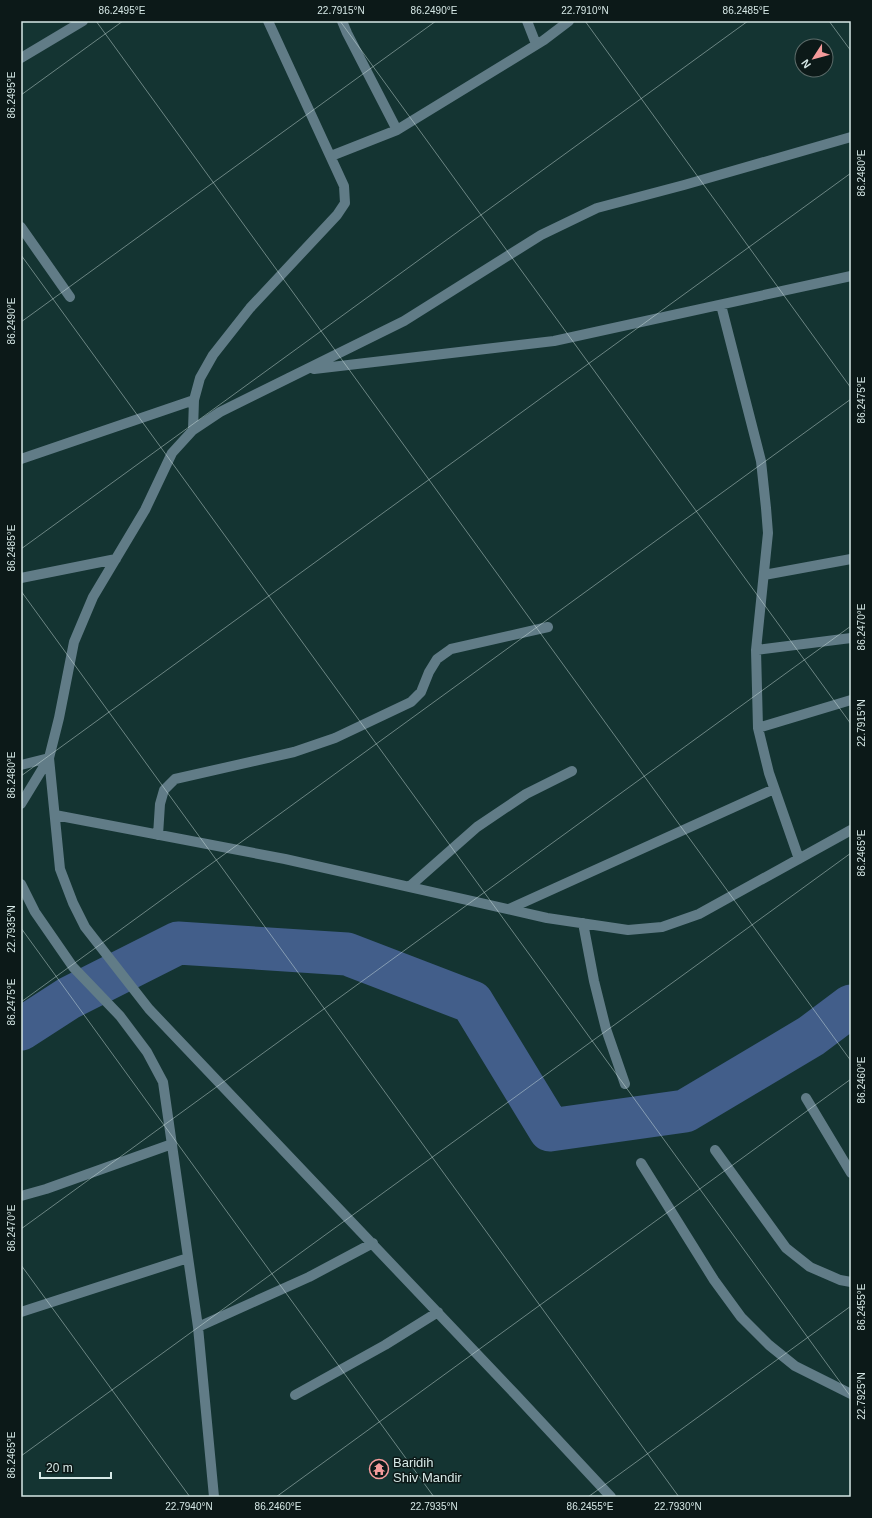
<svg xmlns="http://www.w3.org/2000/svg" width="872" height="1518" font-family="Arial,sans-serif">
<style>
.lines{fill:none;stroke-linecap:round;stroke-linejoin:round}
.river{stroke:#425e8a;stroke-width:43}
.minor{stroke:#617c87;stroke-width:10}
.ticks{fill:none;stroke:#d6e8e6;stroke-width:1;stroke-opacity:0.45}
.labels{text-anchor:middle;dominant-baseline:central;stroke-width:3;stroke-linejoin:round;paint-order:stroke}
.poi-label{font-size:13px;fill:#d6e8e6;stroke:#0c1918;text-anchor:start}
.neatline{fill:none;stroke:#d6e8e6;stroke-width:1.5}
.ticks-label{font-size:10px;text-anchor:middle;fill:#d6e8e6}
</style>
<rect width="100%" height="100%" fill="#143432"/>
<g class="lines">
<!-- river -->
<path class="river" d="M21,1029L69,998L178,943L347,954L472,1002L550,1130L685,1111L811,1036L851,1006"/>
<!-- minor -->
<path class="minor" d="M342,21L347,33L397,130
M527,21L536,44
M21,58L83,21
M331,156L397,130L544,40L569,21
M21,227L70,297
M721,305L761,461L766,508L768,533L756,650L758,728L769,773L799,859
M314,369L554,341L851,276
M193,430L194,400L200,378L213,355L250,308L337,215L345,203L344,186L268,21
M21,459L194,400
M764,575L851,559
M21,578L116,559
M756,650L851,638
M758,728L851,700
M21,765L49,758L60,869L73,903L85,927L149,1009L515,1394L611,1497
M21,804L49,758L59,718L74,642L93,597L145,510L172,453L193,430L220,412L404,321L541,235L597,208L684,185L851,137
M55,815L285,859L547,918L628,930L662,927L699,914L851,830
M158,835L160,804L164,790L175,779L294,752L335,738L411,702L421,692L429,672L437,659L451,649L548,627
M21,884L35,912L73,967L120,1016L147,1052L163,1082L198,1327L214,1497
M409,887L477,827L526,794L572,771
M509,909L774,789
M583,923L594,981L606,1029L625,1084
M806,1098L851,1173
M715,1150L786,1248L810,1267L840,1280L851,1282
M641,1163L714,1280L741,1317L769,1345L795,1366L851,1394
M21,1196L46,1189L172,1144
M21,1312L188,1258
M198,1327L309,1277L373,1243
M295,1395L385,1345L438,1312"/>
</g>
<!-- ticks -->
<path class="ticks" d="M96,21L851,1061M340,21L851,724M585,21L851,388M829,21L851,51M21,95L123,21M21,255L851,1397M21,322L436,21M21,549L748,21M21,591L679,1497M21,776L851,173M21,928L434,1497M21,1002L851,399M21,1229L851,626M21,1265L190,1497M21,1456L851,853M276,1497L851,1079M588,1497L851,1306"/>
<!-- icons -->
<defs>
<symbol id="temple-ring" viewBox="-11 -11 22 22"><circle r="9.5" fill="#0c1918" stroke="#f59b9b" stroke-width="1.5"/><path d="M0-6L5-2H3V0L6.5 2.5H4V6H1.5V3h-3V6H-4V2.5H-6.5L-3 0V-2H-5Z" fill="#f59b9b"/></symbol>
</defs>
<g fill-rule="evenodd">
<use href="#temple-ring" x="368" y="1458" width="22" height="22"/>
</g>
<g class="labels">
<!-- poi labels -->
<g class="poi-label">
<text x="393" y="1462">Baridih<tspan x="393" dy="15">Shiv Mandir</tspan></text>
</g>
</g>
<!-- border -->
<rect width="872" height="1518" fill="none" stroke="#0c1918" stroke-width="44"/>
<!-- north arrow -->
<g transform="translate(814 58) rotate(234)"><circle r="19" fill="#0c1918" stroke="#5d6c6a"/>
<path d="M0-3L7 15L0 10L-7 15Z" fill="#f59b9b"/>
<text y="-6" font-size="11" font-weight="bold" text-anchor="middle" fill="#d6e8e6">N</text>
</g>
<!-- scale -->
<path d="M40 1472v6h71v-6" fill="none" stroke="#d6e8e6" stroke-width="2"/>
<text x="46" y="1472" font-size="12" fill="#d6e8e6" stroke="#0c1918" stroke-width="3" paint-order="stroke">20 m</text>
<rect x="22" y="22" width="828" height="1474" class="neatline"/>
<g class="ticks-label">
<text x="122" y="14">86.2495°E</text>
<text x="341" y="14">22.7915°N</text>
<text x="434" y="14">86.2490°E</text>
<text x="585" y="14">22.7910°N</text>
<text x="746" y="14">86.2485°E</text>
<text transform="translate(11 95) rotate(-90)" y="4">86.2495°E</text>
<text transform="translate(861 173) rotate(-90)" y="4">86.2480°E</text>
<text transform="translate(11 321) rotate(-90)" y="4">86.2490°E</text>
<text transform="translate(861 400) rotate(-90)" y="4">86.2475°E</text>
<text transform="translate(11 548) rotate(-90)" y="4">86.2485°E</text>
<text transform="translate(861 627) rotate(-90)" y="4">86.2470°E</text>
<text transform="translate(861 723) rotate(-90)" y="4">22.7915°N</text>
<text transform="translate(11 775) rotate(-90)" y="4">86.2480°E</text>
<text transform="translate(861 853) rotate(-90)" y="4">86.2465°E</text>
<text transform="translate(11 929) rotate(-90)" y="4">22.7935°N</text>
<text transform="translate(11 1002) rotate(-90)" y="4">86.2475°E</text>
<text transform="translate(861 1080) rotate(-90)" y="4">86.2460°E</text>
<text transform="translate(11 1228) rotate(-90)" y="4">86.2470°E</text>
<text transform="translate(861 1307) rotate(-90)" y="4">86.2455°E</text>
<text transform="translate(861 1396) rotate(-90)" y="4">22.7925°N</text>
<text transform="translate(11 1455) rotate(-90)" y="4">86.2465°E</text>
<text x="189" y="1510">22.7940°N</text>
<text x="278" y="1510">86.2460°E</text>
<text x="434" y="1510">22.7935°N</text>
<text x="590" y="1510">86.2455°E</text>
<text x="678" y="1510">22.7930°N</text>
</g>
</svg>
